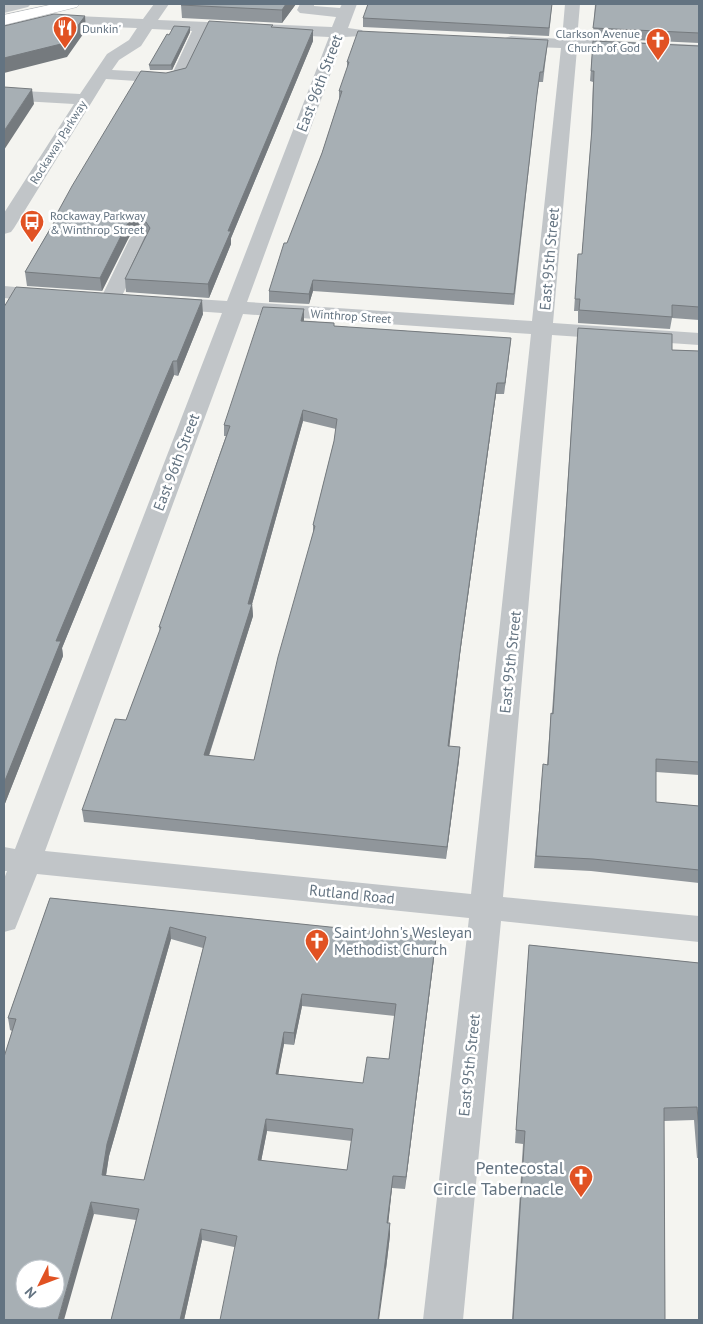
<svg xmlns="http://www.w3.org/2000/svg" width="703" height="1324" font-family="'PT Sans',sans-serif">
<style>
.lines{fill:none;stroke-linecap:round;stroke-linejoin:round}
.major-casing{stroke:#b4b8bc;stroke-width:1}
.minor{fill:#c1c5c8;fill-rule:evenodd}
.major{fill:#fff;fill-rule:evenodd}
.wall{fill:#90969b;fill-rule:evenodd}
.shaded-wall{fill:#757a7e}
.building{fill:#a7afb4;stroke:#757a7e;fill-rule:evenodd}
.labels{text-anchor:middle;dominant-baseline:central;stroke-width:5;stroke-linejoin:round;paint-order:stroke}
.far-poi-label{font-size:12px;fill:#637381;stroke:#fff;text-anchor:start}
.far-street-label{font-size:12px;fill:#637381;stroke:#fff}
.street-label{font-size:15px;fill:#637381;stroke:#fff}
.poi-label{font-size:15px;fill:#637381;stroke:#fff;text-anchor:start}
.near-poi-label{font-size:18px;fill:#637381;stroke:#fff;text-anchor:end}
</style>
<rect width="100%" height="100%" fill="#f4f4f0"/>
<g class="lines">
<defs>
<path id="major" d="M54,4H80L77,7L4,25V15Z"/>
</defs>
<!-- major casing -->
<use href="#major" class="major-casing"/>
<!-- minor -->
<path class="minor" d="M4,4H31L28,7L4,13Z
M154,4H169L158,20L332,27L336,17L300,13L297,10L300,4H314V6L340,8L342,4H357L348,28L362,30L364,33L362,36L344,37L247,302L532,321L561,48L511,46L505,44L503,41L505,38L511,36L562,39L565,4H580L577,39L699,45V55L577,49L553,323L699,333V345L552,335L503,897L699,916V942L501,921L463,1320H423L469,918L37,874L15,929L4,932V879L7,871H4V847L15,849L222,313L165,309L158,307L155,303L158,299L165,297L227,301L329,37L207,31L186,78L167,83L106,79L14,228L11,232L4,234V213L74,104L4,100V90L80,94L107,54L129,40L137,28L55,25L50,23L47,20L50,17L55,15L143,19ZM152,29L192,31L173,72L167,73L112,70L119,60L141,46ZM243,314L531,334L471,894L45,851Z
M139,234L146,236L149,240L120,300L117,304L110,306L103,304L100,300L129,240L132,236Z
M4,286L50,290L57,292L60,296L57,300L50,302L4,298Z"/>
<!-- major -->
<use href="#major" class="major"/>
</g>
<!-- wall -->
<path class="wall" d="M296,4L282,23L182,18L181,5Z
M552,4L549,36L363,27V18Z
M595,4H699V44V43L593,38Z
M273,28L313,41L231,238V244L209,298L126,292L125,279L146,234L140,232L131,234L128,239L102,291L27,286L25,272L54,222V219L166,73L186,68Z
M190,32L172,70H150L149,65L169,35Z
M548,40L543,82H539L536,103L514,305L313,291L309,304L269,302V291L322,153L339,100V91L347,70V62Z
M593,41L699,46V320L672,318L670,329L578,323V311H574L578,254H582L591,139L593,82L590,81Z
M4,307L203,314L178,376L174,375L162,403L62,648L63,656L4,806Z
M304,320V321L334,323V326L511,338L504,394H496L460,654L449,747H460L459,760L446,859L84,822L82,810L126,720L160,632L159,627L226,436H224V425ZM303,421L336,429L334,441L313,525V534L254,760L209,756L253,616L252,604Z
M578,328L672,350L699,351V775L656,772V802L699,806V883L591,871L534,868L542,776L547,765L551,713H552Z
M50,898L436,938L435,950L405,1189L392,1188L388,1223H390V1235L386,1269L234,1247L202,1240L184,1320H111L136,1220L94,1214L8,1045L12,1031L10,1030L8,1018ZM171,939L203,948L144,1180L106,1176L109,1156ZM302,1006L395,1016L389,1059L363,1083L278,1074L284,1044L294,1045ZM267,1131L352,1141L347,1170L261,1161Z
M529,945L699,963V1158H697L694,1120L664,1121L665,1320H512L523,1144L515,1143Z"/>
<!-- shaded-wall -->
<path class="shaded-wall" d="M286,4H296L282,23V10Z
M85,16L86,30L67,57L4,73V58Z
M190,27V32L172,70L171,65Z
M313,30V41L231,238V244L209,298L208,284L228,231Z
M32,89L34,104L4,150V131Z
M138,219L140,232L131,234L128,239L102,291L100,278L126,226L130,221Z
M313,280V291L309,304V294Z
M202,300L203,314L178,376L177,361Z
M304,309V320L301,332V321Z
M511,338L510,348L504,394L505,383Z
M173,361L174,375L62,648L63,656L4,806V783L56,641Z
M497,383L496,394L460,654L448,758V746L461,643Z
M303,410V421L249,615L252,604L253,616L205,767L204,755Z
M460,747L459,760L446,859L447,847Z
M170,927L171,939L109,1156L104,1187L102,1175L107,1144Z
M436,938L435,950L405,1189L406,1177Z
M302,994V1006L294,1045V1033Z
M284,1032V1044L276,1086V1074Z
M266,1119L267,1131L259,1172L258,1160Z
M393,1176L392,1188L387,1235V1223Z
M91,1202L94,1214L64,1320H58Z
M390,1223V1235L386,1269L379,1320H378Z
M201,1229L202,1240L184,1320H180Z"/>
<!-- building -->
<path class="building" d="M182,4H286L282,10L181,5Z
M368,4H552L549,28L363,18Z
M596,4H699V33L593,28Z
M54,14L85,16L65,43L4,58V26Z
M209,21L273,25L271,27L313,30L228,231H231L208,284L125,279L150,228L146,222L138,219L130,221L126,226L100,278L25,272L56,219H54L72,186L141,71L166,73L186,68Z
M174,26L190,27L171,65H149L167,34L169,35Z
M358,31L548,40L543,72H540L537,94L514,294L313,280L309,294L269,291L284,243H287L322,153L342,91H339L349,62H347Z
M593,41L699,46V307L672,305V317L579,310L580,299H575L578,254H582L592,128L594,71H591Z
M4,87L32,89L4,131Z
M16,287L202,300L177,361H173L161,389L56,641H61L4,783V307Z
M263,307L304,309L301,321L334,323V326L511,338L505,383H497L461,643L448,746L460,747L447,847L82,810L115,719L126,720L161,627H159L230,426L224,425ZM303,410L337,419L334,441L313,525L315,526L278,657L254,760L204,755L252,604H248Z
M578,328L672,334V350L699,351V762L656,759V802L699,806V870L593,859L536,856L543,764L548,765L551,713L553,714Z
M50,898L436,938L406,1177L393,1176L387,1223H390L378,1320H220L237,1236L201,1229L180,1320H111L139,1209L91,1202L58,1320H4V1057L16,1019L8,1018ZM170,927L206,937L144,1180L102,1175L107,1144ZM302,994L396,1004L389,1059L367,1057L363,1083L276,1074L284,1032L294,1033ZM266,1119L353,1129L347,1170L258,1160ZM25,1269H55V1299H25Z
M529,945L699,963V1131L697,1107L664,1108L665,1320H513L525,1131L516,1130Z"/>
<!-- icons -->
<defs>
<symbol id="restaurant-pin" viewBox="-11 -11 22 30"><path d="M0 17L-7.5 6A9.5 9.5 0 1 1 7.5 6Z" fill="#e15223" stroke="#fff"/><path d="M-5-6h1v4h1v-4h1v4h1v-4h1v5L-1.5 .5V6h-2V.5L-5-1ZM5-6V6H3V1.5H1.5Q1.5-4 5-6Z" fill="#fff"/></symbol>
<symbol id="church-pin" viewBox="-11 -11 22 30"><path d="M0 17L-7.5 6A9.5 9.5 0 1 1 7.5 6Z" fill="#e15223" stroke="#fff"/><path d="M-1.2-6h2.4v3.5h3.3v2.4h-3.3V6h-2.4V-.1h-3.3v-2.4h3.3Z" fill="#fff"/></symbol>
<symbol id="bus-pin" viewBox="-11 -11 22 30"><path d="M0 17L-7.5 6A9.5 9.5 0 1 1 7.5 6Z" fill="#e15223" stroke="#fff"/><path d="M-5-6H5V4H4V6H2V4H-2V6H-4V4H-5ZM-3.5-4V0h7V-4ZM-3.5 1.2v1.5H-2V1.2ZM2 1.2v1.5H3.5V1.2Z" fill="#fff"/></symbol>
</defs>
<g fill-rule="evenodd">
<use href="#restaurant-pin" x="51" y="14" width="28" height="38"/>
<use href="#church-pin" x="644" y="26" width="28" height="38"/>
<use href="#bus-pin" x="18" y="208" width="28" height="38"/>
<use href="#church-pin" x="303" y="927" width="28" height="38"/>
<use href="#church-pin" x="567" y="1163" width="28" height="38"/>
</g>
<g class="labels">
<!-- far-poi labels -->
<g class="far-poi-label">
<text x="82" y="28">Dunkin'</text>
<text x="640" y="33" text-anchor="end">Clarkson Avenue<tspan x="640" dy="14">Church of God</tspan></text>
<text x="50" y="215">Rockaway Parkway<tspan x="50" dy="14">&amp; Winthrop Street</tspan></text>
</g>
<!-- far-street labels -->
<g class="far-street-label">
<text transform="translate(58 142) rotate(-58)">Rockaway Parkway</text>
<text transform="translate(351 316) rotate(4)">Winthrop Street</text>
</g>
<!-- street labels -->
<g class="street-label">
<text transform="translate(319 83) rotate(-69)">East 96th Street</text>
<text transform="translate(549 259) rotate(-85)">East 95th Street</text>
<text transform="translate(176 462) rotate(-69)">East 96th Street</text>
<text transform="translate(510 662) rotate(-84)">East 95th Street</text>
<text transform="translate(352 894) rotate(6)">Rutland Road</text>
<text transform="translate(469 1065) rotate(-84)">East 95th Street</text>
</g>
<!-- poi labels -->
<g class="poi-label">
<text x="334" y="932">Saint John's Wesleyan<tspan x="334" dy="17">Methodist Church</tspan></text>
</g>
<!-- near-poi labels -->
<g class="near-poi-label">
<text x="564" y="1167">Pentecostal<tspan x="564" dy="21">Circle Tabernacle</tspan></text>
</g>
</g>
<!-- border -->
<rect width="703" height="1324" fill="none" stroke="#637381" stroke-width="10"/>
<!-- north arrow -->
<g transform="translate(40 1284) rotate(228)"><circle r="24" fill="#ffffff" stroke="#c1c7cd"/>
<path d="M0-4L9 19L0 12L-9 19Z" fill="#e15223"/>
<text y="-8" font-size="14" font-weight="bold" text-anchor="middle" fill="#637381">N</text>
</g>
</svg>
